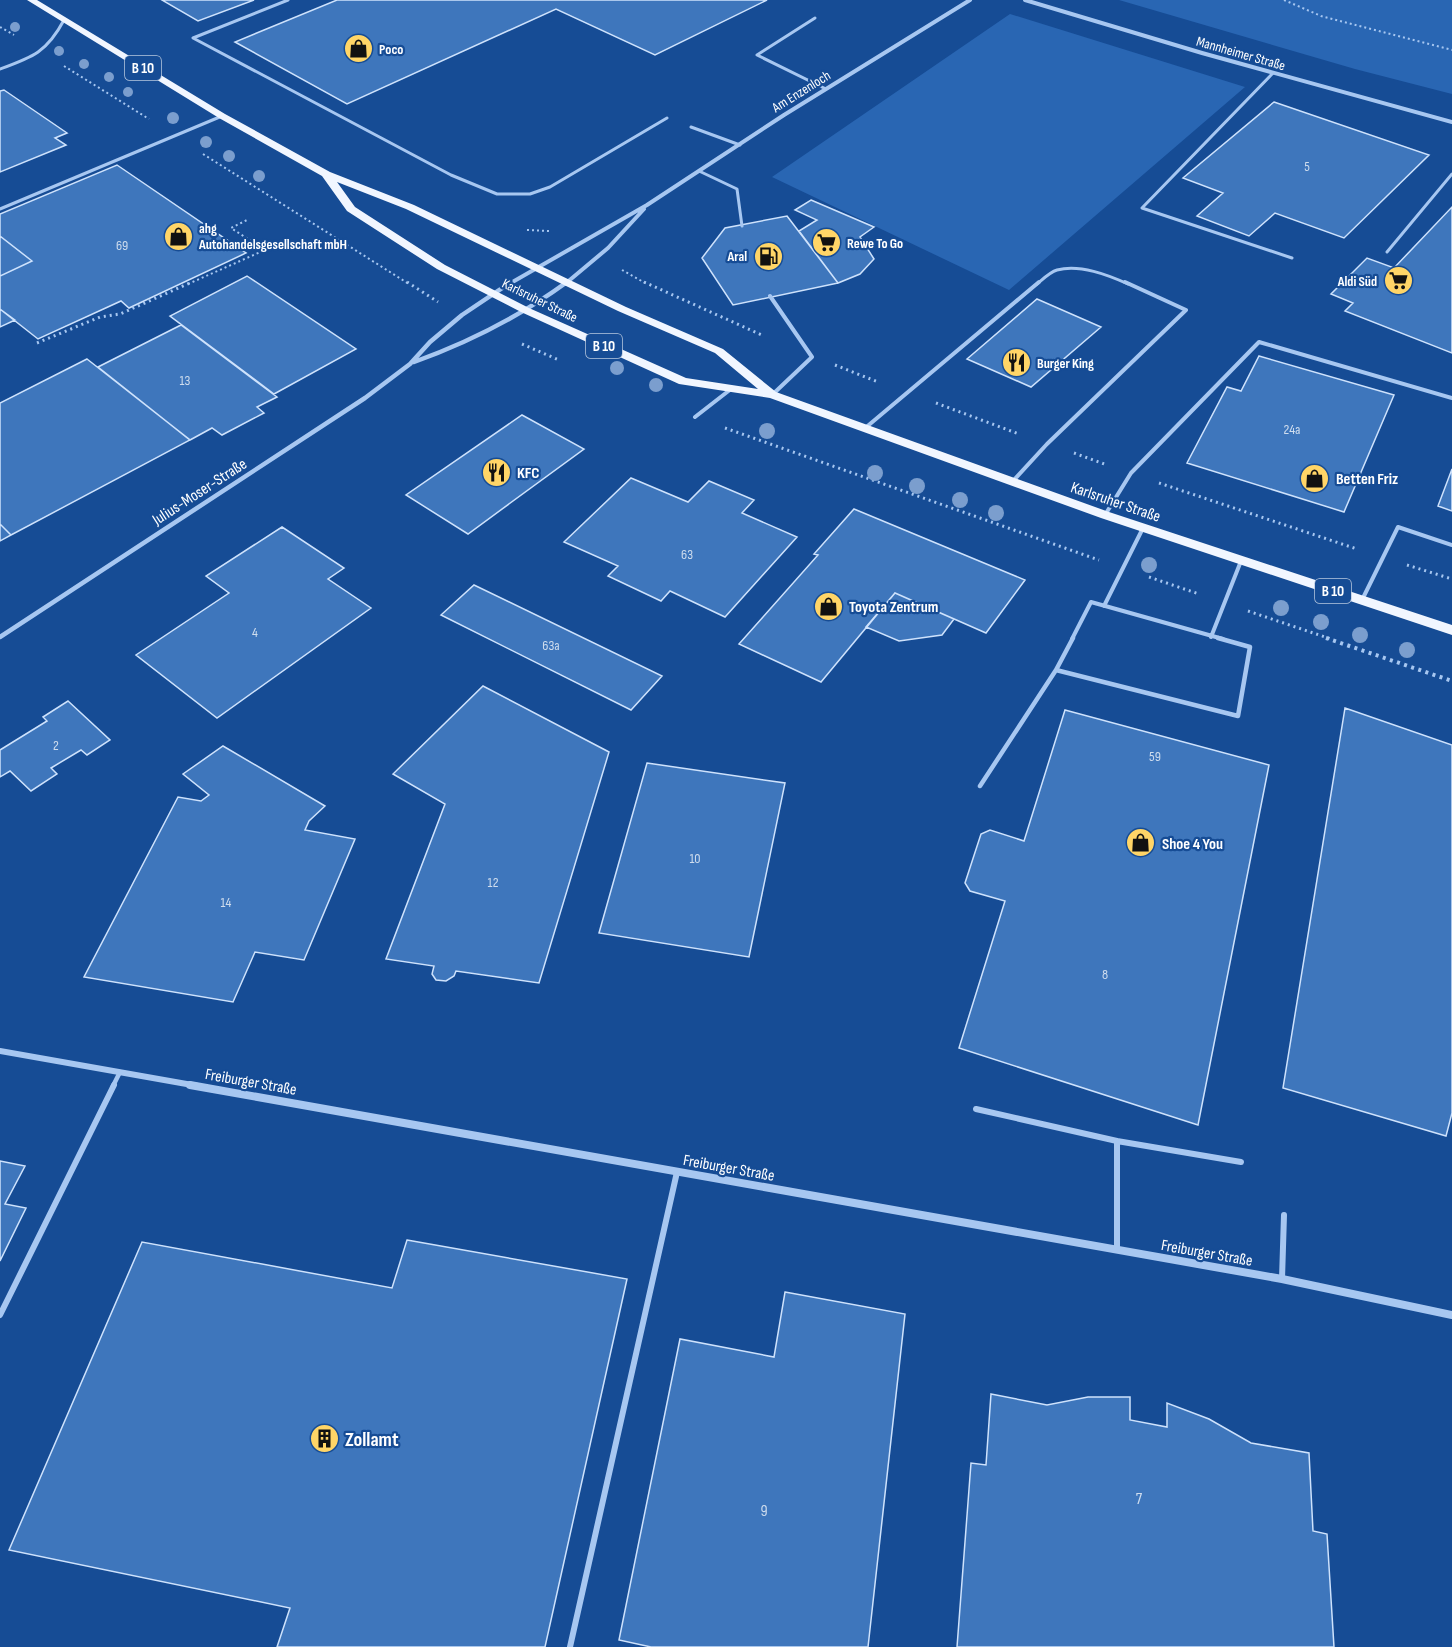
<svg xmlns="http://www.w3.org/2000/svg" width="1452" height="1647" font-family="'Sofia Sans Condensed',sans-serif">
<rect width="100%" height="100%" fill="#164c95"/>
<path fill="#2966b3" d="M 1119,0 L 1452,0 L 1452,94 L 1355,69 Z
M 1010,14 L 1245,87 L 1009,290 L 772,177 Z"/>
<path fill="#3e76bc" stroke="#cee2fc" stroke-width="1.5" d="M 162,0 L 254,0 L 198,21 Z
M 337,0 L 767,0 L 655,55 L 556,9 L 347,104 L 235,42 Z
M 4,90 L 67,133 L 55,138 L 66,145 L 0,172 L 0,91 Z
M 1274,102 L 1429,155 L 1344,238 L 1275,213 L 1249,236 L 1197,216 L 1223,193 L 1183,178 Z
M 117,165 L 246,253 L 129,308 L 121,301 L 38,339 L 0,309 L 0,276 L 32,261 L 0,236 L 0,214 Z
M 811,200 L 874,227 L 860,237 L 874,259 L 860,274 L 838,283 L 799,231 L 817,220 L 795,210 Z
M 1452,207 L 1452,353 L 1345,311 L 1353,303 L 1331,294 L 1367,258 L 1394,268 Z
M 787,216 L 838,283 L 733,305 L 702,258 L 725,228 Z
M 0,236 L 32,261 L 0,276 Z
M 247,276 L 356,349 L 274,394 L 170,316 Z
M 1037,299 L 1101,327 L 1031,387 L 967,359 Z
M 0,309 L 15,320 L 0,327 Z
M 181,325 L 277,397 L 257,407 L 264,413 L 222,435 L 212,428 L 190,440 L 98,367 Z
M 1259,356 L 1394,395 L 1344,512 L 1187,463 L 1227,387 L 1241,391 Z
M 87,359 L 190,440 L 11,535 L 0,524 L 0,403 Z
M 522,415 L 584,449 L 468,534 L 406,495 Z
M 1452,469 L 1452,511 L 1438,506 Z
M 631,478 L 688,502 L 709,481 L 754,500 L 742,513 L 797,537 L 725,617 L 670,591 L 661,601 L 608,576 L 618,566 L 564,542 Z
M 854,509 L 1025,580 L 986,633 L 895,593 L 821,682 L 739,644 L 818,555 L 814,554 Z
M 0,524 L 11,535 L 0,541 Z
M 282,527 L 344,568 L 328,579 L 371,608 L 217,718 L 136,655 L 229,593 L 206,576 Z
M 474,585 L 662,676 L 631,710 L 441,615 Z
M 895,593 L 954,619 L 942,635 L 899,641 L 866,627 Z
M 483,686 L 609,752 L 539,983 L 456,971 L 454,976 L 446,981 L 436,980 L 432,974 L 434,966 L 386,959 L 445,804 L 393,774 Z
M 68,701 L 110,740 L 87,755 L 81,750 L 51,768 L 57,774 L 31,791 L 10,771 L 0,777 L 0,750 L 47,721 L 43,717 Z
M 1345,708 L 1452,745 L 1452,1113 L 1446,1136 L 1283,1088 Z
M 1065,710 L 1269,765 L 1198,1125 L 959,1048 L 1005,901 L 970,891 L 965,883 L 981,834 L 990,830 L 1024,841 Z
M 223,746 L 325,806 L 309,821 L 305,830 L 355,839 L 304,960 L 255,952 L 233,1002 L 84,977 L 178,797 L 201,801 L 209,795 L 183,774 Z
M 647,763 L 785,783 L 749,957 L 599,933 Z
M 0,1161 L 25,1166 L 5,1204 L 26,1208 L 0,1261 Z
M 407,1240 L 627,1279 L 545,1647 L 277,1647 L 290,1608 L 9,1550 L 142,1242 L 392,1288 Z
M 785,1292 L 905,1314 L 868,1647 L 651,1647 L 619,1640 L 680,1339 L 774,1357 Z
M 991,1394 L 1047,1405 L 1088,1397 L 1130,1397 L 1130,1420 L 1167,1427 L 1167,1403 L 1209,1419 L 1251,1443 L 1309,1453 L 1313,1531 L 1327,1534 L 1334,1647 L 957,1647 L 971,1463 L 986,1465 Z"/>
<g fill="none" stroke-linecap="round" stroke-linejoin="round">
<path stroke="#a7c7f1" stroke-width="2" stroke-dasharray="2 3" stroke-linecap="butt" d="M 1284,0 L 1321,16 L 1452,50
M 0,27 L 14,35
M 64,66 L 149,119
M 203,154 L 409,284
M 527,230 L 549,231
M 622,270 L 647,284
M 188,284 L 265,250 L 231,228 L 249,219"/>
<path stroke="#a7c7f1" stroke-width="3" stroke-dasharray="2 4" stroke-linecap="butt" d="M 407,282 L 438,302
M 644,282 L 764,336
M 37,343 L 100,317 L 120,314 L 192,282
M 522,344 L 559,360
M 835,365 L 878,382
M 936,403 L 1019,434
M 725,428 L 1099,560
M 1074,453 L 1107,465
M 1159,483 L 1357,549
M 1407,565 L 1452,579
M 1149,577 L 1199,594
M 1248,611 L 1331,639"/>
<path stroke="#a7c7f1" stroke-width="4" stroke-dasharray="3 4.5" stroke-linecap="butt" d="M 1326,638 L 1452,681"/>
<path stroke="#a7c7f1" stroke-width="3" d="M 288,0 L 193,38 L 451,175 L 497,194 L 530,194 L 550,187 L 667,118
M 815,18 L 757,55 L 826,89
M 0,69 C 33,57 47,52 64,20
M 1273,73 L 1142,208 L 1292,258
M 691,127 L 740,145
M 699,171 L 737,189 L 742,226
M 0,209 L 222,116
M 1387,252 L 1452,174
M 1037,284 C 1043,279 1050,272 1057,270 C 1080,264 1108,275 1128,284"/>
<path stroke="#a7c7f1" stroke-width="4" d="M 770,296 L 812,357 L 772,395
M 695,417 L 731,389
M 864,429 L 1039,282
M 1013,481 L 1047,444 L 1186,310 L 1125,282
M 1105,515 L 1131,473 L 1259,342 L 1452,398
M 1362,600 L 1398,527 L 1452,545
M 1104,606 L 1143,528
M 1211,637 L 1241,561
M 1072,639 L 1091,602 L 1223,639"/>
<path stroke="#a7c7f1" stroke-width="4.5" d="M 1056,670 L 1238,716 L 1250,647 L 1218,638
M 1056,670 L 1073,638
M 980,786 L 1056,670
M 113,1086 L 120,1072"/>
<path stroke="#a7c7f1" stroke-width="6" d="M 976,1109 L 1117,1141 L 1117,1249
M 1117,1141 L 1241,1162
M 1282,1279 L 1284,1215
M 0,1315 L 114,1085
M 570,1647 L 677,1172"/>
<path stroke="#a7c7f1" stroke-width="4" d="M 1025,0 L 1202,53 L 1452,122
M 509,284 L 647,205 L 784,115 L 970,0
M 565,284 L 608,248 L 644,209"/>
<path stroke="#a7c7f1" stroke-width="4.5" d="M 414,362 C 470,342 519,317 567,282
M 0,637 L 365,398 L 410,364 L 430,342 L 462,315 L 511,282"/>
<path stroke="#a7c7f1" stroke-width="6" d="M 0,1051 L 198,1086"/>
<path stroke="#a7c7f1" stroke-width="8" d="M 190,1085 L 1282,1279 L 1452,1315"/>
<path fill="#f1f6ff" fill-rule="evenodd" d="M 27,0 L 37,0 L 225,114 L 330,172 L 414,205 L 626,307 L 723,349 L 776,392 L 1109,512 L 1452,625 L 1452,635 L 1101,518 L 770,398 L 679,384 L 521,312 L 437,269 L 347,211 L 322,176 L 219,118 ZM 337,182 L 406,209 L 618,311 L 715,353 L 758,389 L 686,378 L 529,308 L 445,265 L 355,207 Z"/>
</g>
<g fill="#7b9ece">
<circle cx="15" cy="27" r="5"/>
<circle cx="59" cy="51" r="5"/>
<circle cx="84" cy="64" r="5"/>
<circle cx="109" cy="77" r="5"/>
<circle cx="128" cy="92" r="5"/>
<circle cx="173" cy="118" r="6"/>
<circle cx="206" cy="142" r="6"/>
<circle cx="229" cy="156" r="6"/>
<circle cx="259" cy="176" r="6"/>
<circle cx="617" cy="368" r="7"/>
<circle cx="656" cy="385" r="7"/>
<circle cx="767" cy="431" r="8"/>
<circle cx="875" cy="473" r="8"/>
<circle cx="917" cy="486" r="8"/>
<circle cx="960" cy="500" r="8"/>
<circle cx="996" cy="513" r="8"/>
<circle cx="1149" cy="565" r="8"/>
<circle cx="1281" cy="608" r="8"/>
<circle cx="1321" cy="622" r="8"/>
<circle cx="1360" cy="635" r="8"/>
<circle cx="1407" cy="650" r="8"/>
</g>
<defs>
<symbol id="shop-disc" viewBox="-11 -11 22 22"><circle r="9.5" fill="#ffd567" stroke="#164c95"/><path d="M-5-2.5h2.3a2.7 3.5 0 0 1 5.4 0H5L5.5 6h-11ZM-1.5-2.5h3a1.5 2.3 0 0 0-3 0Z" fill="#111"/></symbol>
<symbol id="supermarket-disc" viewBox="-11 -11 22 22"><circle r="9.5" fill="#ffd567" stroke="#164c95"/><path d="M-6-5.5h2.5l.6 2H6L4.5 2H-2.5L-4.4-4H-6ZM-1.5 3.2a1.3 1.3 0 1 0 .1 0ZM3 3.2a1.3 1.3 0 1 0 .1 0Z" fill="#111"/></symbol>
<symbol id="fuel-disc" viewBox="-11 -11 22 22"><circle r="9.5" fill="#ffd567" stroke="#164c95"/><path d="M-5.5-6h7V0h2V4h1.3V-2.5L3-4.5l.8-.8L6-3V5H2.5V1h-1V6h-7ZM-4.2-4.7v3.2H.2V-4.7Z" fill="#111"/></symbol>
<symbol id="restaurant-disc" viewBox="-11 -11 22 22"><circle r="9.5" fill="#ffd567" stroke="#164c95"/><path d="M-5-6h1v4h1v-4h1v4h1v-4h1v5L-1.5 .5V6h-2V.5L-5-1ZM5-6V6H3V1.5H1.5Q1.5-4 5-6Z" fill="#111"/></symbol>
<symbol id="building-disc" viewBox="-11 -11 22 22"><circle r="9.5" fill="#ffd567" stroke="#164c95"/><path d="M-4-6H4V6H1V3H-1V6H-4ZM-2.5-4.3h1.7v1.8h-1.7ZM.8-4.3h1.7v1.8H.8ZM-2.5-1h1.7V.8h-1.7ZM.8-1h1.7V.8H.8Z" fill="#111"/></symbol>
</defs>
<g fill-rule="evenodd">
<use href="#shop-disc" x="342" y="32" width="33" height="33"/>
<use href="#shop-disc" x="162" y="220" width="33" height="33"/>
<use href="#supermarket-disc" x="810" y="226" width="33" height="33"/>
<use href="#fuel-disc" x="752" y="240" width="33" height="33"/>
<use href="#supermarket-disc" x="1382" y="264" width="33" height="33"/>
<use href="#restaurant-disc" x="1000" y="346" width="33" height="33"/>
<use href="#restaurant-disc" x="480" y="456" width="33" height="33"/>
<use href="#shop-disc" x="1298" y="462" width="33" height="33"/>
<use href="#shop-disc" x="812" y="590" width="33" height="33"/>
<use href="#shop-disc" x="1124" y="826" width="33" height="33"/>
<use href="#building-disc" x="308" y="1422" width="33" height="33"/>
</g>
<g text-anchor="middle" stroke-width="4.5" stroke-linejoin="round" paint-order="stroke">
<g font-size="14" font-weight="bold" fill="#fff" stroke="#164c95" text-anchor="start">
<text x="379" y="54">Poco</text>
<text x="199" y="233">ahg<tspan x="199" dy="16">Autohandelsgesellschaft mbH</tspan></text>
<text x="847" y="248">Rewe To Go</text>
<text x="747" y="261" text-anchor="end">Aral</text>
<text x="1377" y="286" text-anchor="end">Aldi Süd</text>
<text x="1037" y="368">Burger King</text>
</g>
<g font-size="14" fill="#fff" stroke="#164c95">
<text transform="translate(1241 53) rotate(16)" y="5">Mannheimer Straße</text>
<text transform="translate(801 91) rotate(-32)" y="5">Am Enzenloch</text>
<text transform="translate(540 300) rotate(26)" y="5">Karlsruher Straße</text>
</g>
<g font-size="14" fill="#cfddee">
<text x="1307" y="171">5</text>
<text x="122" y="250">69</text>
<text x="185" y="385">13</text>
<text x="1292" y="434">24a</text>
<text x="687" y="559">63</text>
<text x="255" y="637">4</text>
<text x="551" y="650">63a</text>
<text x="56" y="750">2</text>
<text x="1155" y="761">59</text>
<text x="695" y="863">10</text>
<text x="493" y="887">12</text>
<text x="226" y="907">14</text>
<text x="1105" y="979">8</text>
</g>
<g fill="#164c95" stroke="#b9c9df" stroke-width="1.5">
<rect x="125" y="56" width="36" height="24" rx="4.5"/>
<rect x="586" y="334" width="36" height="24" rx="4.5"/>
<rect x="1315" y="579" width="36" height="24" rx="4.5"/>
</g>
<g font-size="15" font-weight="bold" fill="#fff">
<text x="143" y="73">B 10</text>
<text x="604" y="351">B 10</text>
<text x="1333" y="596">B 10</text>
</g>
<g font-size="16" font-weight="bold" fill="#fff" stroke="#164c95" text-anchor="start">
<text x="517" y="478">KFC</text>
<text x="1336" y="484">Betten Friz</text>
<text x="849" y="612">Toyota Zentrum</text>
<text x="1162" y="849">Shoe 4 You</text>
</g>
<g font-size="16" fill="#fff" stroke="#164c95">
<text transform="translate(199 491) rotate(-33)" y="6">Julius-Moser-Straße</text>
<text transform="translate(1116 501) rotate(19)" y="6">Karlsruher Straße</text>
<text transform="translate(251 1081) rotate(10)" y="6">Freiburger Straße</text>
<text transform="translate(729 1167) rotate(10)" y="6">Freiburger Straße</text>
<text transform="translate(1207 1252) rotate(10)" y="6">Freiburger Straße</text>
</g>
<g font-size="16" fill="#cfddee">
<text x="1139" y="1504">7</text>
<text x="764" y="1516">9</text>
</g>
<g font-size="20" font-weight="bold" fill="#fff" stroke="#164c95" text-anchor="start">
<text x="345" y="1446">Zollamt</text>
</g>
</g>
</svg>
